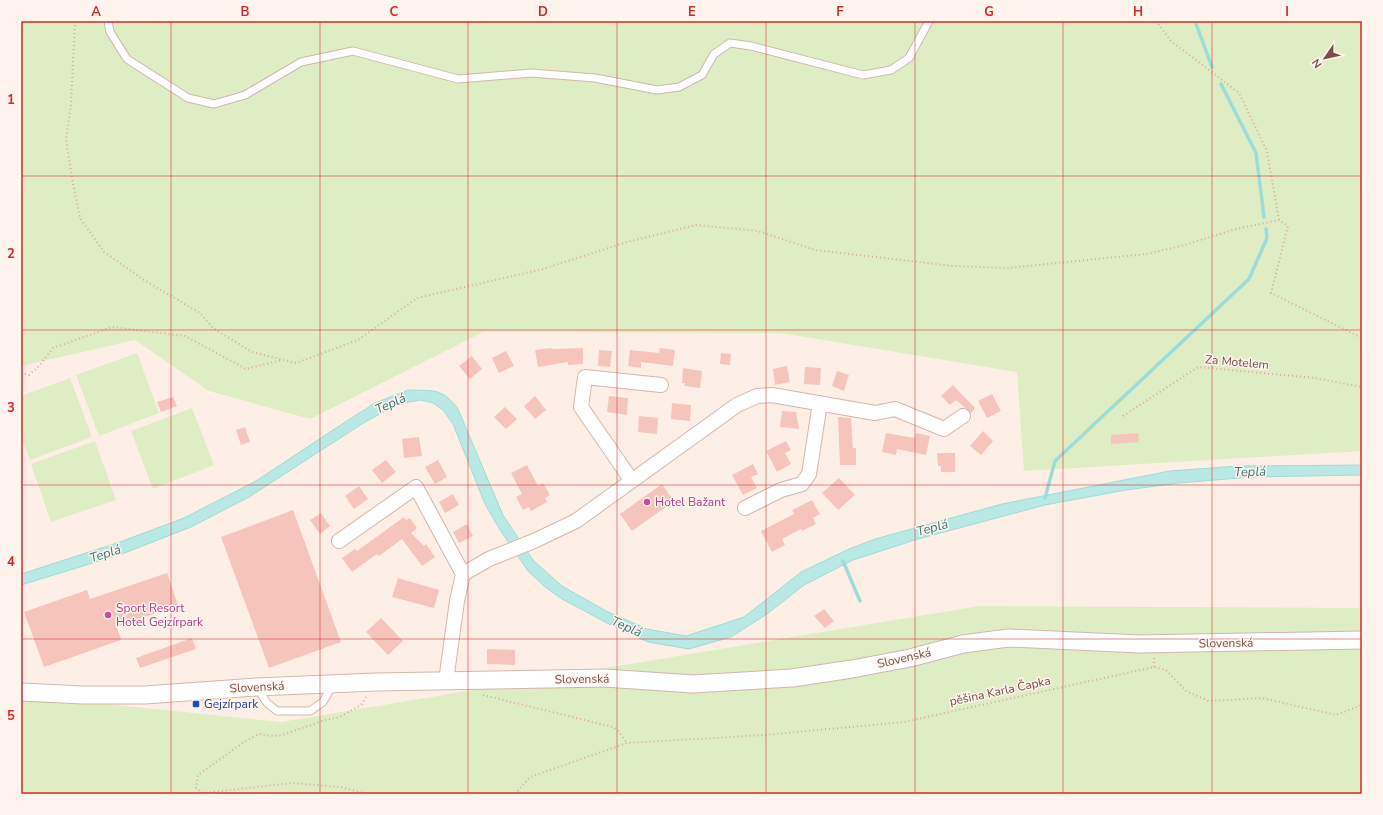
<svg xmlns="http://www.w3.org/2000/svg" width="1383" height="815" font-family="'Nunito Sans',sans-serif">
<rect width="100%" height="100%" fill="#feefe6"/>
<path fill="#deedc3" d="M 21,21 L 1362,21 L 1362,451 L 1024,471 L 1017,372 L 781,333 L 483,332 L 310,419 L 209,391 L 135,340 L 21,366 Z
M 137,353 L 159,413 L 99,436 L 76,375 Z
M 70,378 L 92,437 L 30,460 L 21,436 L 21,396 Z
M 192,408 L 214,465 L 153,489 L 131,431 Z
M 95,441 L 116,500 L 51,522 L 31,464 Z
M 979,606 L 1362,608 L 1362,794 L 21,794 L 21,695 L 281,722 Z"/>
<path fill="#b9e9e5" stroke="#9edcd7" d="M 408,390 C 432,391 442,387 458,409 L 503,515 L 533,560 L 562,586 L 606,611 L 647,629 L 686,636 L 744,617 L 801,572 L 849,549 L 875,539 L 1002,504 L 1170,471 L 1238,466 L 1362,465 L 1362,475 L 1251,477 L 1179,483 L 1126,490 L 1045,505 L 918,539 L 853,560 L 804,585 L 767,614 L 731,637 L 689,649 L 648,642 L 609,624 L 562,599 L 545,587 L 528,571 L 500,530 L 485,504 L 453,424 L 443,410 L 433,403 L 421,400 L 409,402 L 395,406 L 365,422 L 249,497 L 191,527 L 122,554 L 21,585 L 21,574 L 117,543 L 184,518 L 256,481 L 339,426 L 375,403 Z"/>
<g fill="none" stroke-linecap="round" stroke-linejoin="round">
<path stroke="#9edcd7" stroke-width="3.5" d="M 1195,21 L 1212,67
M 1221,84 L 1256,153 L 1264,217
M 1045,498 L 1055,461 L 1249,279 L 1267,238 L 1266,229
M 843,561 L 860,601"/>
</g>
<path fill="#f5c5bc" d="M 551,348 L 552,349 L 583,348 L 583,364 L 568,365 L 568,362 L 538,367 L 535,350 Z
M 660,348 L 675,350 L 673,366 L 641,362 L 641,368 L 628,366 L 630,350 L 659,353 Z
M 599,350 L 612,351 L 610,367 L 598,366 Z
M 506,351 L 514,366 L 499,373 L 492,358 Z
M 721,353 L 731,354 L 730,365 L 720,364 Z
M 472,356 L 482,369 L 470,379 L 459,366 Z
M 787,366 L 790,382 L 775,385 L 773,369 Z
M 805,367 L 821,368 L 820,385 L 804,384 Z
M 683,368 L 702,371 L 700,388 L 684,386 L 685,383 L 682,383 Z
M 837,371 L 849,375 L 844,391 L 832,386 Z
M 953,385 L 975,408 L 971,413 L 956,400 L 950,405 L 941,396 Z
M 992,394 L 1001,411 L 987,418 L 978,401 Z
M 535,396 L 546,410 L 535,419 L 524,406 Z
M 609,396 L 628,398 L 627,415 L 607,412 Z
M 173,397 L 177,406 L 161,412 L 157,402 Z
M 672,403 L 691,405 L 690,421 L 671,419 Z
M 505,407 L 517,419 L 506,429 L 494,417 Z
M 782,411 L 796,412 L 799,429 L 780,427 Z
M 639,416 L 658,418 L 657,434 L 638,432 Z
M 838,417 L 851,418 L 853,448 L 856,448 L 856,465 L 840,465 Z
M 245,427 L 250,442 L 241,445 L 236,430 Z
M 983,431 L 993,441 L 981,455 L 970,446 Z
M 886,433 L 915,438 L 916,433 L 930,436 L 926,455 L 897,449 L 896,455 L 882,452 Z
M 1138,433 L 1139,442 L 1111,444 L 1111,435 Z
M 419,437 L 422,456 L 404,458 L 402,439 Z
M 786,441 L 791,450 L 785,453 L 791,464 L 777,472 L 766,451 Z
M 937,453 L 955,453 L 955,472 L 941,472 L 941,466 L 938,466 Z
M 386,460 L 396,472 L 382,483 L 372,470 Z
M 438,460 L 447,477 L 435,484 L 425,467 Z
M 753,464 L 758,474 L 751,477 L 757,488 L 743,495 L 732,475 Z
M 527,465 L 538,486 L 543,483 L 550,495 L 545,498 L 547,502 L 531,511 L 529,507 L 523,510 L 516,497 L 522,494 L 511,473 Z
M 839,478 L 855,495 L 838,510 L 822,493 Z
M 662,484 L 674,501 L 632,531 L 620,514 Z
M 359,486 L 368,499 L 354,509 L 345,496 Z
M 453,494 L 459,505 L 445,513 L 439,502 Z
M 812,500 L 820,514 L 813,518 L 816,524 L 802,531 L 801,529 L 782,539 L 785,545 L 772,552 L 761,531 L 794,514 L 792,510 Z
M 293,510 L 341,642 L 269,668 L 221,537 Z
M 321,513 L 330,526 L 320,534 L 310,520 Z
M 404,517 L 406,520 L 410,518 L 417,528 L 411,533 L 424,546 L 426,544 L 435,557 L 422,566 L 402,539 L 379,556 L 377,554 L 352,572 L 342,558 L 355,549 L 357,551 Z
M 467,524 L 473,536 L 459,543 L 453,532 Z
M 167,573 L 178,605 L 117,627 L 121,640 L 44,667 L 24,612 L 87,590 L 90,599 Z
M 398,578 L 439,590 L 434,608 L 392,597 Z
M 824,609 L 834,621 L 825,628 L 814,616 Z
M 381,618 L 403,641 L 388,655 L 366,632 Z
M 192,638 L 196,649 L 140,668 L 136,658 Z
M 487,649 L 515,650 L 515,665 L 487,664 Z"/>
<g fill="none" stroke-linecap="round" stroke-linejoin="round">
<defs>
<path id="service" d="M 108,21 L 110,32 L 127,59 L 188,98 L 214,104 L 245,95 L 301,62 L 353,51 L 458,79 L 531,73 L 595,78 L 657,90 L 679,87 L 702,75 L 714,54 L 730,43 L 751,46 L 863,75 L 891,70 L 909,58 L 929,21
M 258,689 L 267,703 L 277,711 L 310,711 L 323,702 L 332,686"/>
<path id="minor" d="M 632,481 L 581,407 L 585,377 L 661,385
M 745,508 L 781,490 L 802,484 L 809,474 L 820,403
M 339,541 L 416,487 L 463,574
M 446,681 L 457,601 L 463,574 L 489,559 L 534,541 L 576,521 L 737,405 L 757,396 L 772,395 L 875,413 L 895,409 L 944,429 L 963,416"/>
<path id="tertiary" d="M 21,692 L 83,695 L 145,695 L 257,687 L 375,682 L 605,678 L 693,684 L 792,678 L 852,669 L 910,658 L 963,644 L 1008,638 L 1140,644 L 1362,640"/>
</defs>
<use href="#service" stroke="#d3b6ae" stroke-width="9"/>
<use href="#minor" stroke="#d3b6ae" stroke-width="16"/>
<use href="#tertiary" stroke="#d3b6ae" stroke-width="19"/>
<path stroke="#dba89e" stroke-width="2" stroke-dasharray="1 3" stroke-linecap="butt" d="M 75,21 L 71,104 L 66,140 L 72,178 L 80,218 L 104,252 L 144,280 L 200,313 L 213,328 L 252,352 L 296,363 L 358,340 L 417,298 L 543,269 L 627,242 L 696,225 L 758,231 L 815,250 L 953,266 L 1008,268 L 1146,254 L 1181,246 L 1236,229 L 1279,220 L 1288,226 L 1271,293 L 1362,338
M 1156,21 L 1171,41 L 1239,93 L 1267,151 L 1279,220
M 21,373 L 29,375 L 39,366 L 53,348 L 112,327 L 185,336 L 246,369 L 282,360
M 1123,416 L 1198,367 L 1315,378 L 1362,387
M 1154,658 L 1154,667
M 483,695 L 613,727 L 619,732 L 627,743
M 366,697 L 361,705 L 340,717 L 325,720 L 282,735 L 273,736 L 259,734 L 244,742 L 198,775 L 196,788 L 203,793 L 293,783 L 340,787 L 367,794
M 515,794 L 530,777 L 627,743 L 764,735 L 904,722 L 1154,667 L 1166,670 L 1186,691 L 1209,701 L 1262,698 L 1336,715 L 1362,705"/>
<use href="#service" stroke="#fff" stroke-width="7"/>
<use href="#minor" stroke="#fff" stroke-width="14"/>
<use href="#tertiary" stroke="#fff" stroke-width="17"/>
</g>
<path fill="none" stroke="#d62828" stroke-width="1" stroke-opacity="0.55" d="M 171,21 L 171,794M 320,21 L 320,794M 468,21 L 468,794M 617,21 L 617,794M 766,21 L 766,794M 915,21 L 915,794M 1063,21 L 1063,794M 1212,21 L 1212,794M 21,176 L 1362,176M 21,330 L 1362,330M 21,485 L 1362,485M 21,639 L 1362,639"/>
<g fill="#d1479c" stroke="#fff4ee" stroke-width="1.5">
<circle cx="647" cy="502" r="4"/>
<circle cx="108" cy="615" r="4"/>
</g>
<rect fill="#1a4fb4" stroke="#fff4ee" stroke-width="1.5" x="192" y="700" width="8" height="8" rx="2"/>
<g text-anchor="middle" stroke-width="3" stroke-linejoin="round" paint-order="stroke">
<g font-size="12" fill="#7a4f48" stroke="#fff4ee">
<text transform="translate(1237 362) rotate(5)" y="4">Za Motelem</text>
<text transform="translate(1226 643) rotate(-1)" y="4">Slovenská</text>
<text transform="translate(904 658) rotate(-13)" y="4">Slovenská</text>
<text transform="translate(582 679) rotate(-1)" y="4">Slovenská</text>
<text transform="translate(257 687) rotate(-3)" y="4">Slovenská</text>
<text transform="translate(1000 691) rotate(-12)" y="4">pěšina Karla Čapka</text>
</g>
<g font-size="12" fill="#b23c85" stroke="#fff4ee" text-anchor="start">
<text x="655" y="506">Hotel Bažant</text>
<text x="116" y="612">Sport Resort<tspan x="116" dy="14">Hotel Gejzírpark</tspan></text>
</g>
<g font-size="12" fill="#164399" stroke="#fff4ee" text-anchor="start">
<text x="204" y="708">Gejzírpark</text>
</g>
<g font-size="13" font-style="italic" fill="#387974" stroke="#fff4ee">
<text transform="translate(390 403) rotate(-24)" y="5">Teplá</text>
<text transform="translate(1250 471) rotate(-1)" y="5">Teplá</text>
<text transform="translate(932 527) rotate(-15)" y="5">Teplá</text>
<text transform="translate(105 553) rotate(-18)" y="5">Teplá</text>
<text transform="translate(627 626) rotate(24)" y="5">Teplá</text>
</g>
</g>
<rect width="1383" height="815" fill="none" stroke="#fff4ee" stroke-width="44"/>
<g transform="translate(1325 58) rotate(236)" stroke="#fff4ee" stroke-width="3" paint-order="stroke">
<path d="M0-3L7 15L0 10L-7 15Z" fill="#7a4f48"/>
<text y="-6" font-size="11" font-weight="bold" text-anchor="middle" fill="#7a4f48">N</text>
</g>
<rect x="22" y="22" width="1339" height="771" fill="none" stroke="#d62828" stroke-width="1.5"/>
<g font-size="13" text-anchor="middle" font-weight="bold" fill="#d62828">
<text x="96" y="16">A</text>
<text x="245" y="16">B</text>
<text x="394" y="16">C</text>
<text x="543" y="16">D</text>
<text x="692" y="16">E</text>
<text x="840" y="16">F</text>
<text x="989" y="16">G</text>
<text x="1138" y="16">H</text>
<text x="1287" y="16">I</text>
<text x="11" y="104">1</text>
<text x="11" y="258">2</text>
<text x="11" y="412">3</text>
<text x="11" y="566">4</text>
<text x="11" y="720">5</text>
</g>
</svg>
